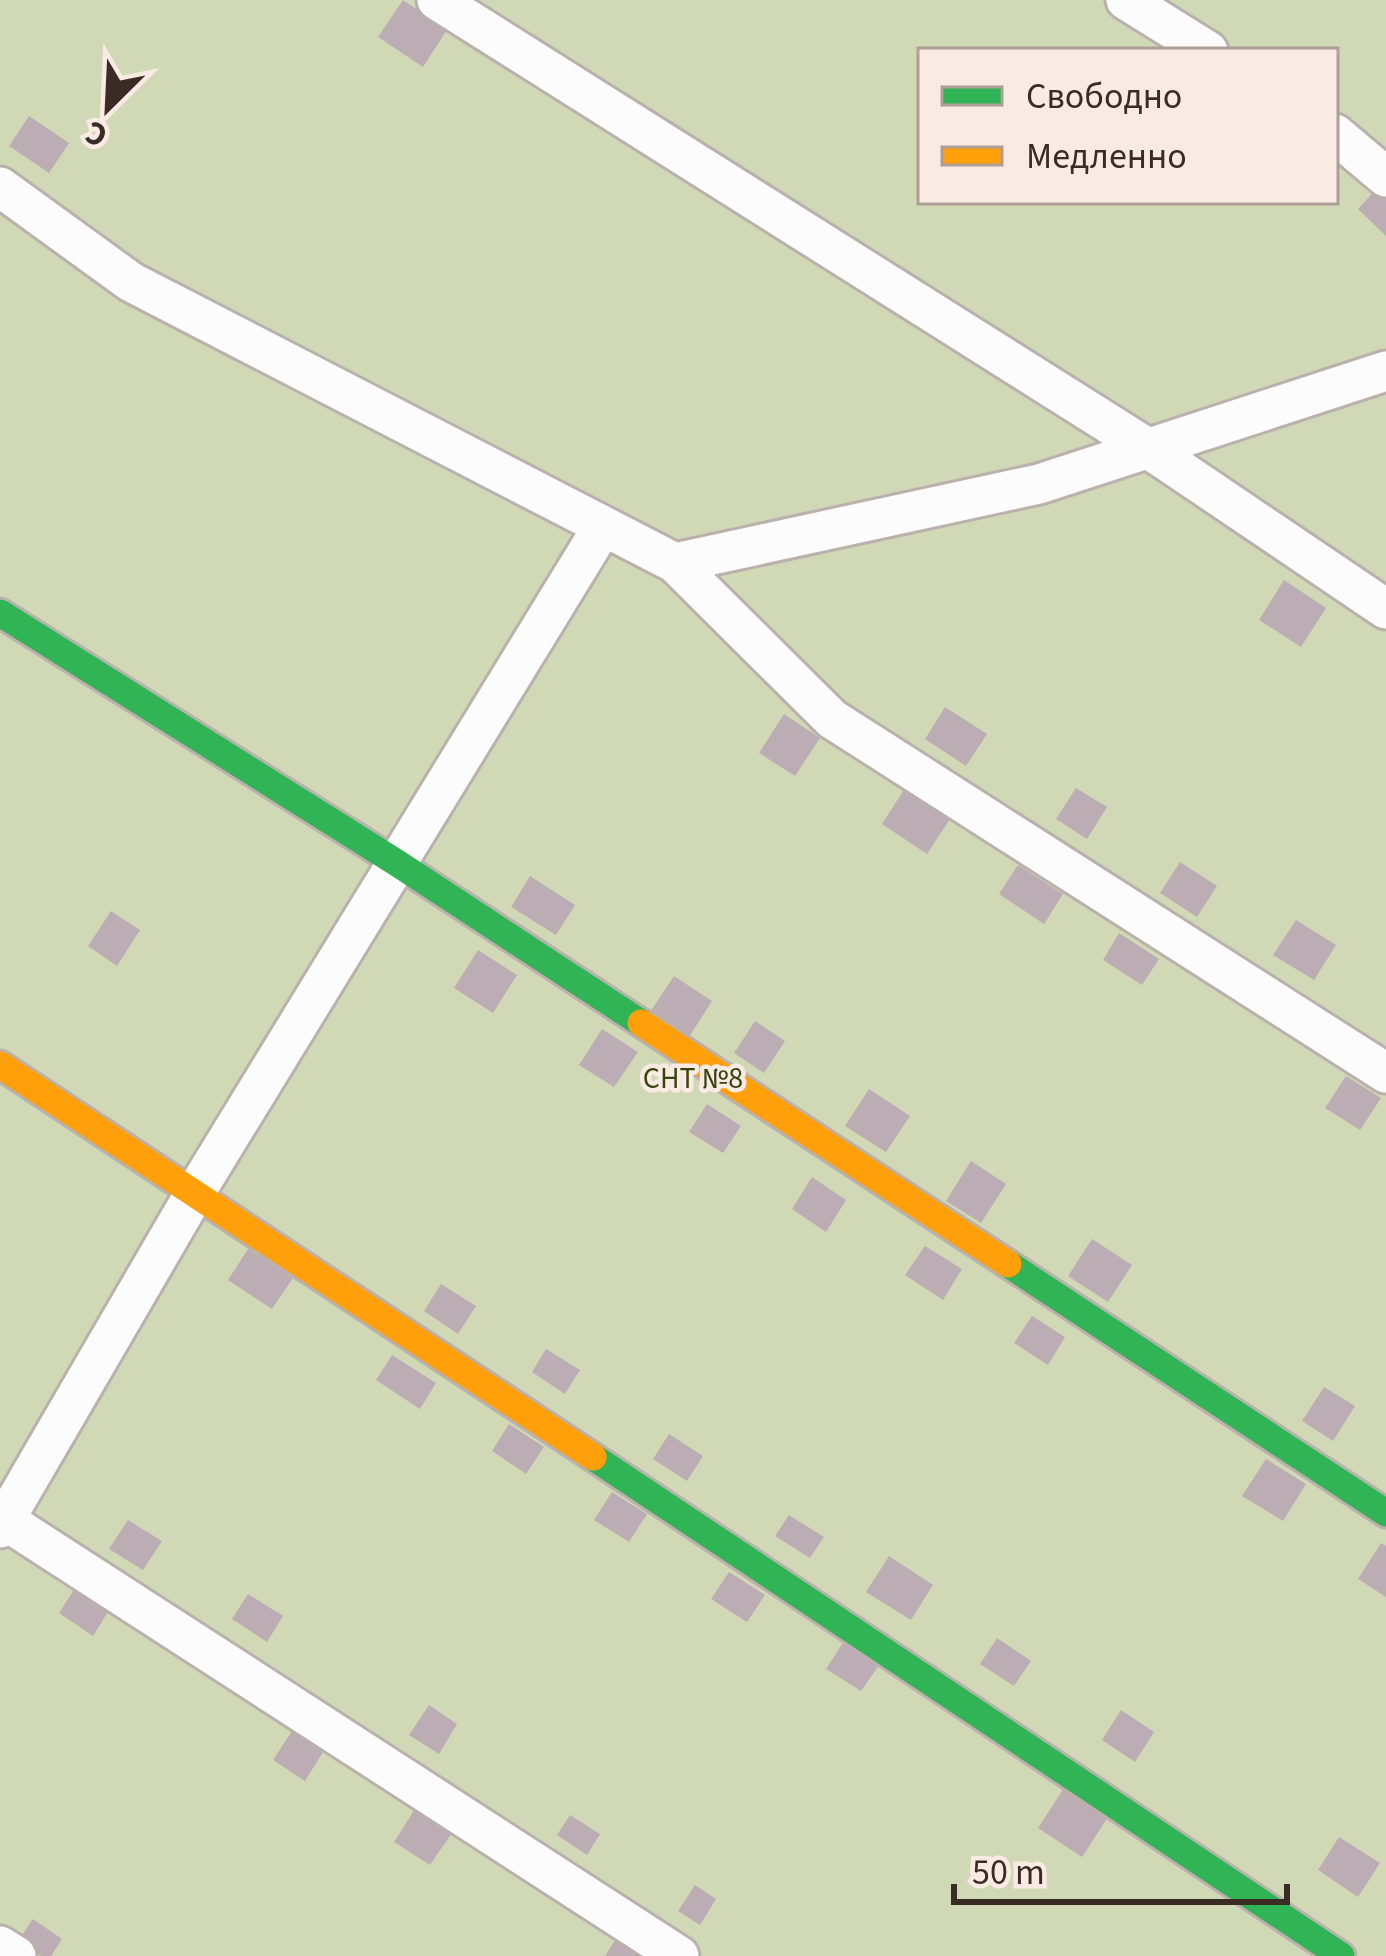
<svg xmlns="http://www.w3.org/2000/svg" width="1386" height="1956" font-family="'Source Sans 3',sans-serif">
<rect width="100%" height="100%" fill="#f4ece8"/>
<path fill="#d1d8b6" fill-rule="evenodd" d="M 0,0 L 1386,0 L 1386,1956 L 0,1956 ZM 921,51 L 1335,51 L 1335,201 L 921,201 Z"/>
<path fill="#bcadb4" d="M 403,0 L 447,30 L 423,67 L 378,37 Z
M 29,116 L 69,143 L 49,173 L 9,146 Z
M 1375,190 L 1386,200 L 1386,236 L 1358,209 Z
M 1284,580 L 1326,608 L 1301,647 L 1259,620 Z
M 945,707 L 987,734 L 966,766 L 925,739 Z
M 784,714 L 820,738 L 795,776 L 759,753 Z
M 1076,788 L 1107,807 L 1087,839 L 1056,819 Z
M 904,790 L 950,819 L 927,854 L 882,824 Z
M 1180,862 L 1217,886 L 1197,917 L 1160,893 Z
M 1018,865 L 1063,894 L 1044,924 L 999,894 Z
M 530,876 L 575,905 L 556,935 L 511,907 Z
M 111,911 L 140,930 L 117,966 L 88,946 Z
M 1296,920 L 1336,945 L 1314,980 L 1273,955 Z
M 1119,933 L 1159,959 L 1142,985 L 1103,960 Z
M 478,950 L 517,975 L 493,1013 L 454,988 Z
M 674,976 L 712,1001 L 689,1037 L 650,1012 Z
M 755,1021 L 785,1041 L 764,1073 L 734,1053 Z
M 602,1029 L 638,1052 L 614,1087 L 579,1065 Z
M 1346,1076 L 1381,1098 L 1360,1130 L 1325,1108 Z
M 869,1089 L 910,1116 L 886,1152 L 845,1126 Z
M 707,1104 L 741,1126 L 723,1153 L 689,1132 Z
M 971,1161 L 1006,1184 L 981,1223 L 946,1201 Z
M 812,1177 L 846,1200 L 826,1232 L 792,1209 Z
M 1092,1239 L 1132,1265 L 1108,1302 L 1068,1276 Z
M 925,1246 L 962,1269 L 943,1300 L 905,1275 Z
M 248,1249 L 293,1278 L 272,1309 L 228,1280 Z
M 441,1284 L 476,1306 L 458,1334 L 424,1311 Z
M 1032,1316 L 1065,1337 L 1048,1365 L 1014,1343 Z
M 546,1349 L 580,1370 L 565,1394 L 532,1372 Z
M 392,1355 L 436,1383 L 420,1409 L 376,1380 Z
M 1324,1387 L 1355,1406 L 1333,1441 L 1302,1421 Z
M 509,1424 L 544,1447 L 526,1474 L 492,1451 Z
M 669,1434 L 703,1456 L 687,1481 L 653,1459 Z
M 1266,1459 L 1306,1484 L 1283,1521 L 1242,1496 Z
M 612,1492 L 647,1514 L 629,1542 L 594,1520 Z
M 789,1515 L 824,1537 L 810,1558 L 775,1536 Z
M 128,1520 L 162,1541 L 143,1570 L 109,1549 Z
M 1381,1543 L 1386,1546 L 1386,1597 L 1358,1579 Z
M 889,1556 L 933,1585 L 911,1620 L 866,1592 Z
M 729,1572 L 765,1595 L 747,1622 L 711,1599 Z
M 77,1585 L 111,1607 L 93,1636 L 59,1613 Z
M 248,1594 L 283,1616 L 267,1642 L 232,1619 Z
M 846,1638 L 882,1661 L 861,1691 L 826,1669 Z
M 997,1638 L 1031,1661 L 1014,1686 L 980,1664 Z
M 429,1705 L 457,1724 L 439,1754 L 409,1735 Z
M 1121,1710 L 1154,1732 L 1135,1762 L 1102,1740 Z
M 294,1728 L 325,1749 L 305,1781 L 273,1760 Z
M 1064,1788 L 1108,1817 L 1082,1857 L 1038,1828 Z
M 415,1809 L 452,1833 L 430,1865 L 394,1842 Z
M 570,1815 L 600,1834 L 587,1855 L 557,1835 Z
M 1339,1837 L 1380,1863 L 1358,1897 L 1318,1870 Z
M 695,1885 L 716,1899 L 700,1925 L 678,1911 Z
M 33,1919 L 62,1939 L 51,1956 L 41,1956 L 18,1941 Z
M 617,1937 L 646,1956 L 605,1956 Z"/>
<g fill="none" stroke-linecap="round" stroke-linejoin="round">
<defs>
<path id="street" d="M 437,0 L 1149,449 L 1386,609
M 1126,0 L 1208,51
M 1335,134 L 1386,177
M 0,187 L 131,282 L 675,563 L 1039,484 L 1386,371
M 675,563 L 832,719 L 1386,1073
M 0,1517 L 679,1956
M 0,1528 L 196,1191 L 602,528
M 0,1946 L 16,1956"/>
<path id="fast" d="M 0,613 L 397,863 L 641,1023
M 1008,1264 L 1386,1513
M 593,1457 L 1341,1956"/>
<path id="slow" d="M 641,1023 L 1008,1264
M 0,1065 L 593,1457"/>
</defs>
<use href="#street" stroke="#bbb1ac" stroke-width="45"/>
<use href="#fast" stroke="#bbb1ac" stroke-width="33"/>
<use href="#slow" stroke="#bbb1ac" stroke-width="33"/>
<use href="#street" stroke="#fdfcfc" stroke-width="39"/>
<use href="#fast" stroke="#30b455" stroke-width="27"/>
<use href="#slow" stroke="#ff9f0a" stroke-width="27"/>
</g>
<g text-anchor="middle" stroke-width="9" stroke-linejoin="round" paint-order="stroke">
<g font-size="30" fill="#36440f" stroke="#f9eae3">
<text x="693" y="1088">СНТ №8</text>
</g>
</g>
<rect x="918" y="48" width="420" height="156" fill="#f9eae3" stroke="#ad9e97" stroke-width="3"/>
<rect x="942" y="87" width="60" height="18" fill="#30b455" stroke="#ad9e97" stroke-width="3"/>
<text x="1026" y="108" font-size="36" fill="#3a2c25">Свободно</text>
<rect x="942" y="147" width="60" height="18" fill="#ff9f0a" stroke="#ad9e97" stroke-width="3"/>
<text x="1026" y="168" font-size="36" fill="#3a2c25">Медленно</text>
<g transform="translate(108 108) rotate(204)" stroke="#f9eae3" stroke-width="9" paint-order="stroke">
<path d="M0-9L21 45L0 30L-21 45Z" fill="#3a2c25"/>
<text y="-18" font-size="33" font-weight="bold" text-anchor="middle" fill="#3a2c25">С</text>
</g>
<path d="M954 1884v18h333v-18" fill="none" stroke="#3a2c25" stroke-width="6"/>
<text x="972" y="1884" font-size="36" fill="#3a2c25" stroke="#f9eae3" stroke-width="9" paint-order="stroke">50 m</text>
</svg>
